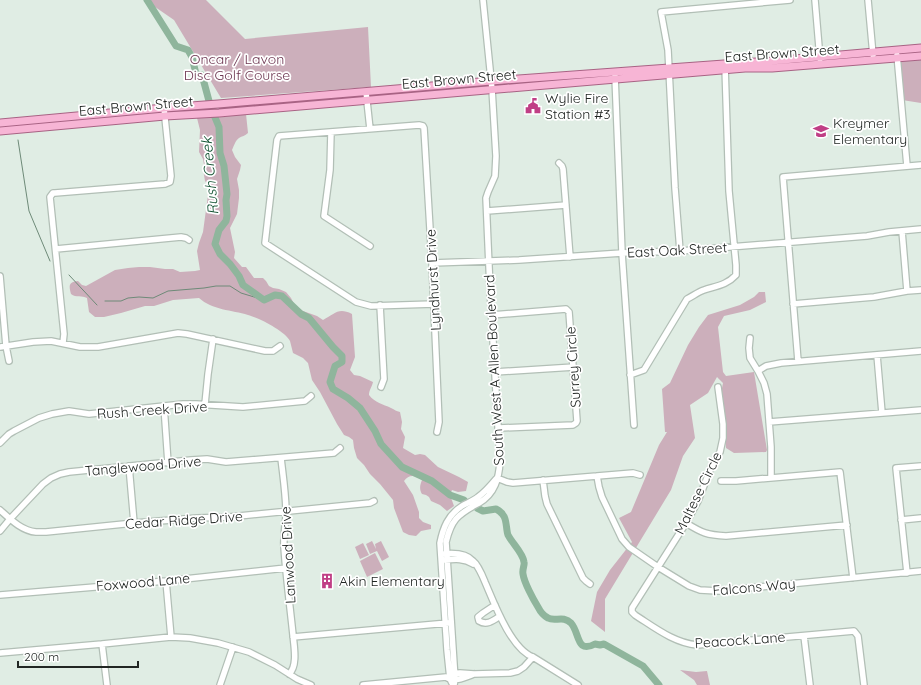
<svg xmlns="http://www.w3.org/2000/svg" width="921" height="685" font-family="Quicksand,sans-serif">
<rect width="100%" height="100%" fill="#e0ede4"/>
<path fill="#ccafbb" d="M 145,0 L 206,0 L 245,39 L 368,27 L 371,87 L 221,98 L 174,20 Z
M 921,57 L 921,103 L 902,100 L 899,59 Z
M 246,114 L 248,133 C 245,136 242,136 239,138 C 235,141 234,146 232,150 L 235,157 L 241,165 L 240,170 L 237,179 L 239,190 L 239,198 L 237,214 L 230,228 L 235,252 L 234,258 L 242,267 L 246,267 L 254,278 L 263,278 L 266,281 L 269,286 L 273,288 L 279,289 L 286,292 L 291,298 L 295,306 L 303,311 L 317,316 L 323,320 C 335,314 338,307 352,314 L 355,357 L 350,370 L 354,375 L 360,376 L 373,382 C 372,387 369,390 369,395 C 375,403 383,404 391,408 C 395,410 396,411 400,412 L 402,422 L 401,429 L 405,437 L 403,448 L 415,455 L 420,454 L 425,455 L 438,467 L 459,477 L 468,482 L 466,491 L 458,492 L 452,490 L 450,495 L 454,506 L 447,511 L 440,505 L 431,501 L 429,497 L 426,495 L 422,494 C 419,489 420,485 422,480 C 415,475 409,474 404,481 L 413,495 L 419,512 L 419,518 L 423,522 L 431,525 L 431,529 L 421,531 L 416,536 L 409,535 L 403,532 L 394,508 L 393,500 L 380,484 L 370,474 L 364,465 L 357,458 L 354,448 L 353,440 L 349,437 L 344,435 L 337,424 L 320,392 L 312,380 L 308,363 L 303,358 L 293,353 C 292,349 291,345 290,341 C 285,331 259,318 248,315 C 232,310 212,310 199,298 L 173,300 L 154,306 L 145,306 L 121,313 L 104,317 L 95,317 L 89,312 L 87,298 C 82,295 76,298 71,294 C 69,286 68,282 78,281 L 82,285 L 86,286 L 115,270 L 128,268 L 139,267 L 150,267 L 165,269 L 173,269 L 180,272 L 195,271 L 200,270 L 197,251 L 199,243 L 203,232 L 208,195 L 209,186 L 205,181 L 203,169 L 204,165 L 203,159 L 199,152 L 200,130 L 197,118 Z
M 759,292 L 765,292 L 766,302 L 750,310 L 724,316 L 718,327 L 723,372 L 726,376 L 754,372 L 767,450 L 766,452 L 734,453 L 726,448 L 721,393 L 723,383 L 717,377 L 708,393 L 690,405 L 695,438 L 683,456 L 671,490 L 605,599 L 605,632 L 591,621 L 597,592 L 610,570 L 632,542 L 619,518 L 631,512 L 659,445 L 667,432 L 665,432 L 662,389 L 670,383 L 688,345 L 699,327 L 708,315 L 740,305 L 754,297 Z
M 372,541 L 376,549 L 375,544 L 381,541 L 389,557 L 382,561 L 377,551 L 370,554 L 366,544 Z
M 363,543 L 369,555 L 360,559 L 355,547 Z
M 375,553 L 383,569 L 367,577 L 360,561 Z
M 680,670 L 696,672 L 707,671 L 710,685 L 697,685 L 694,680 Z"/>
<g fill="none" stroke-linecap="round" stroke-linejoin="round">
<path stroke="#6e8a78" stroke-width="1" d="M 18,140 L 29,211 L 50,261
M 69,275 L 97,305
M 105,301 L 121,301 L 128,298 L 139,297 L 153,298 L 168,291 L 204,288 L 216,286 L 230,286 L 241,293 L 264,300"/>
<path stroke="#8fb59c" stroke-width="7" d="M 147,0 L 176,46 L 188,50 L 192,57 L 196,74 L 202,75 L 209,101
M 214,115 L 219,127 L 220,153 L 224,166 L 227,194 L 226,200 L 227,216 L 226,221 L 219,230 L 215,244 L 220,254 L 230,264 L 239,276 L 243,285 L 264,300 L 275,295 L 282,296 L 301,314 L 309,318 L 333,347 L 342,356 L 342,362 L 335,366 L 330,382 L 333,389 L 348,398 L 360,408 L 375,431 L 381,444 L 402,467 L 432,481 L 450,495 L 464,500
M 477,508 L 483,511 L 496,509 C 498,510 502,513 503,515 C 507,519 506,530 508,535 C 512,543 523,553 524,562 C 525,565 522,569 523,574 C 524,582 533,599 538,607 C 540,611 544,616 548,618 C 555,622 563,615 571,623 C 580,633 576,654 595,644 L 600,645 L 604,644 L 643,666 L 659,685"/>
<defs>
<path id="minor" d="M 815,0 L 820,59
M 868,0 L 873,55
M 897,55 L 907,166
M 615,76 L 622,253 L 634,425
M 366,92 L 370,129
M 331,132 L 330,170 L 324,216 L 370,246
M 559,163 L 562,166 L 563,169 L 570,257
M 487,211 L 566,205
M 902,231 L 907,291
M 56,249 L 181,237 L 186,238 L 189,240
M 680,251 L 675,188 L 668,50 L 661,12 L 790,0
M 432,263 L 519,260 L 622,253 L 680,251 L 867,236 L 889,232 L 921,229
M 0,276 L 6,346 L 9,361
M 434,304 L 371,306 L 356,302 L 265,243 L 277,140 L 279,136 L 419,125 L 423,126 L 424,128 L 432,263 L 439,422 L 437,432
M 793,304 L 874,297 L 907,291 L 921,290
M 380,305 L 384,379 L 381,387
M 492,315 L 566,309 L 569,312 L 577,421 L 576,423 L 573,425 L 499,428
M 750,338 L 749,348 L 750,358 L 758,371 L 764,383 L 767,394 L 771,447 L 771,478
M 63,343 L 64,334 L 50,197 L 53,193 L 55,193 L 165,184 L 170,182 L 171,176 L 164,108
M 0,347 L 33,342 L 51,341 L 80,347 L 98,347 L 178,333 L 187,334 L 265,351 L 273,351 L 280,346
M 877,355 L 882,413
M 798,361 L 783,177 L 921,165
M 758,371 L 766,366 L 781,363 L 921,351
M 495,372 L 574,367
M 630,375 L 644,370 L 687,299 C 693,296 698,292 704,290 C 716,286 727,285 736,275 L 736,265 L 729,191 L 725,66
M 718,387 L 723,424 L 723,438 L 720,452 L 712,465 L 698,501 L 686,523 L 632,608 L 632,612 L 635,615 C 654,627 674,643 697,645 L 854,631 L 858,636 L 864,685
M 205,404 L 208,374 L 213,339
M 164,406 L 168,463
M 769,422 L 921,410
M 0,443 L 9,434 L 14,431 L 39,418 L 52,414 L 69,411 L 89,414 L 183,404 L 196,404 L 243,407 L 305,401 L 311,396
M 281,458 C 283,476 286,495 286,513 C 286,524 283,535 284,547 C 286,576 290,606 293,635 C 294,646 298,666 289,674
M 129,466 L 134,523
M 597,476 L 599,487 L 602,497 L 622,539 L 629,547 L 658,567 L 689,586 L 700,590 L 718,591 L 921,571
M 497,478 L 507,482 L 513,483 L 633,473 L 640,475
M 543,480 L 545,496 L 547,504 L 583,578 L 586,581 L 590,584
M 721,481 L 736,481 L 840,472 L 853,578
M 0,510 C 10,519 22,531 36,532 C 40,532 43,532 46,532 L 134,523 L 197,518 L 229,517 L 370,503 L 374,501
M 901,520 L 921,518
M 686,523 C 702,533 707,535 726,536 L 847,525
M 0,531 L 10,519 L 43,484 L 51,478 L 60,474 L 69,472 L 191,460 L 207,459 L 226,462 L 334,453 L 340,448
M 444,554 C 454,553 466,553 473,561 C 477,564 483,577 485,582 C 494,603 511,649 533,657 L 578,685
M 444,560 C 455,559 464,558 473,564
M 907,573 L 896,468 L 921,466
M 166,581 L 171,637
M 0,595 L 166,581 L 286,568
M 495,605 L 483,613 L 478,617 L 479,621 C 487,626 494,620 500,616
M 804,636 L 810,685
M 293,637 L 448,623
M 102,644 L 107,685
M 0,653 L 102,644 L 171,637 L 190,638 L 218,643 L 249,652 L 275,665 L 297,679 L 311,685
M 451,674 L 460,673 L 474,674 L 510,673 L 518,671 L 524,667 L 533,657
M 220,685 L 233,647
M 363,685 L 446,677 C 454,683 466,677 474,674
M 453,685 L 450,679 L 447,650 L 440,543 C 443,528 448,515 462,506 C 467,503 473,501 478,497 C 485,492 491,485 496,479
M 454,685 L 455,679 L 446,542 C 448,534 450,526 456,519 C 462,512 470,508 479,503 C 495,494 499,478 500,461 L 490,289 L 486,198 L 488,192 L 495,176 L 496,156 L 492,89 L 483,0"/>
<path id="major" d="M 0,123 L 164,108 L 218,104 L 491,81 L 724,64 L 771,61 L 921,48
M 0,131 L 165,116 L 219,113 L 745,68 L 772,68 L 921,56"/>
</defs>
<use href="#minor" stroke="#b2bfb6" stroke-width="8"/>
<use href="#major" stroke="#a86384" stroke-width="9"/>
<use href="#minor" stroke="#fff" stroke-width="5.5"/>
<use href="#major" stroke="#f7b5d5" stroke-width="7"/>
</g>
<defs>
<symbol id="civic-bare" viewBox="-9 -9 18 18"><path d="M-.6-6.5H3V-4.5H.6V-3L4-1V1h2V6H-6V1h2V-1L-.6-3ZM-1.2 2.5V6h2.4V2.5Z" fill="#c03e85" stroke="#fff" stroke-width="2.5" paint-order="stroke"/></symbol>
<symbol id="school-bare" viewBox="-9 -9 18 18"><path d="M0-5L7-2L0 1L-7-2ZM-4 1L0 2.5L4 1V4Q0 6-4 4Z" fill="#c03e85" stroke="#fff" stroke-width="2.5" paint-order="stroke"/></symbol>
<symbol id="building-bare" viewBox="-9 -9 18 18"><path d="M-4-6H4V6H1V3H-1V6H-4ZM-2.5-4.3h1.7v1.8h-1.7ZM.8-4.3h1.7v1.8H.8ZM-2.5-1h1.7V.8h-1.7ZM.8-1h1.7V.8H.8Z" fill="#c03e85" stroke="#fff" stroke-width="2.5" paint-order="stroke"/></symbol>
</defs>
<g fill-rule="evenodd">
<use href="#civic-bare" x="522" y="95" width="22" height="22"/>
<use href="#school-bare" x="810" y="120" width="22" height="22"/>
<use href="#building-bare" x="316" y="570" width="22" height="22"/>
</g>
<g text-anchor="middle" stroke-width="3.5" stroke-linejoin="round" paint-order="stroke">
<g font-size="14" fill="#212623" stroke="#fff">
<text transform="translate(782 53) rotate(-4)" y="5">East Brown Street</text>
<text transform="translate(459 79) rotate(-5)" y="5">East Brown Street</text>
<text transform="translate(136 106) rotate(-5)" y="5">East Brown Street</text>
<text transform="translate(677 250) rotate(-3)" y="5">East Oak Street</text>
<text transform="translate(433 280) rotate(-93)" y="5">Lyndhurst Drive</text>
<text transform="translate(573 367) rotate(-94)" y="5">Surrey Circle</text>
<text transform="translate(494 370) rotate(-93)" y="5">South West A Allen Boulevard</text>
<text transform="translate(152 410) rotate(-4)" y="5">Rush Creek Drive</text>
<text transform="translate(143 466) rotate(-5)" y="5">Tanglewood Drive</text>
<text transform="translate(698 493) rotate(-64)" y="5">Maltese Circle</text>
<text transform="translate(184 520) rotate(-4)" y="5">Cedar Ridge Drive</text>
<text transform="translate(288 555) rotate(-93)" y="5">Lanwood Drive</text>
<text transform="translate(143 582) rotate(-5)" y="5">Foxwood Lane</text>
<text transform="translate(754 587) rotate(-5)" y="5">Falcons Way</text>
<text transform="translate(740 640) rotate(-4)" y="5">Peacock Lane</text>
</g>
<g font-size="14" fill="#6d3651" stroke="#fff">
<text x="237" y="64">Oncar / Lavon<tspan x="237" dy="16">Disc Golf Course</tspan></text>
</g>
<g font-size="14" fill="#212623" stroke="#fff" text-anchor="start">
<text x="545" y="103">Wylie Fire<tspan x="545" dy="16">Station #3</tspan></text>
<text x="833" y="128">Kreymer<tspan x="833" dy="16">Elementary</tspan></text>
<text x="339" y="586">Akin Elementary</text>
</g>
<g font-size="15" font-style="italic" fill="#125332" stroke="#fff">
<text transform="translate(210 176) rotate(-95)" y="5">Rush Creek</text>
</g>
</g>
<path d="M18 661v6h120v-6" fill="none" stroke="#212623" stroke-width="2"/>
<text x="24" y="661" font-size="12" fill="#212623" stroke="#ffffff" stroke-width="3" paint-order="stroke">200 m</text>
</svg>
